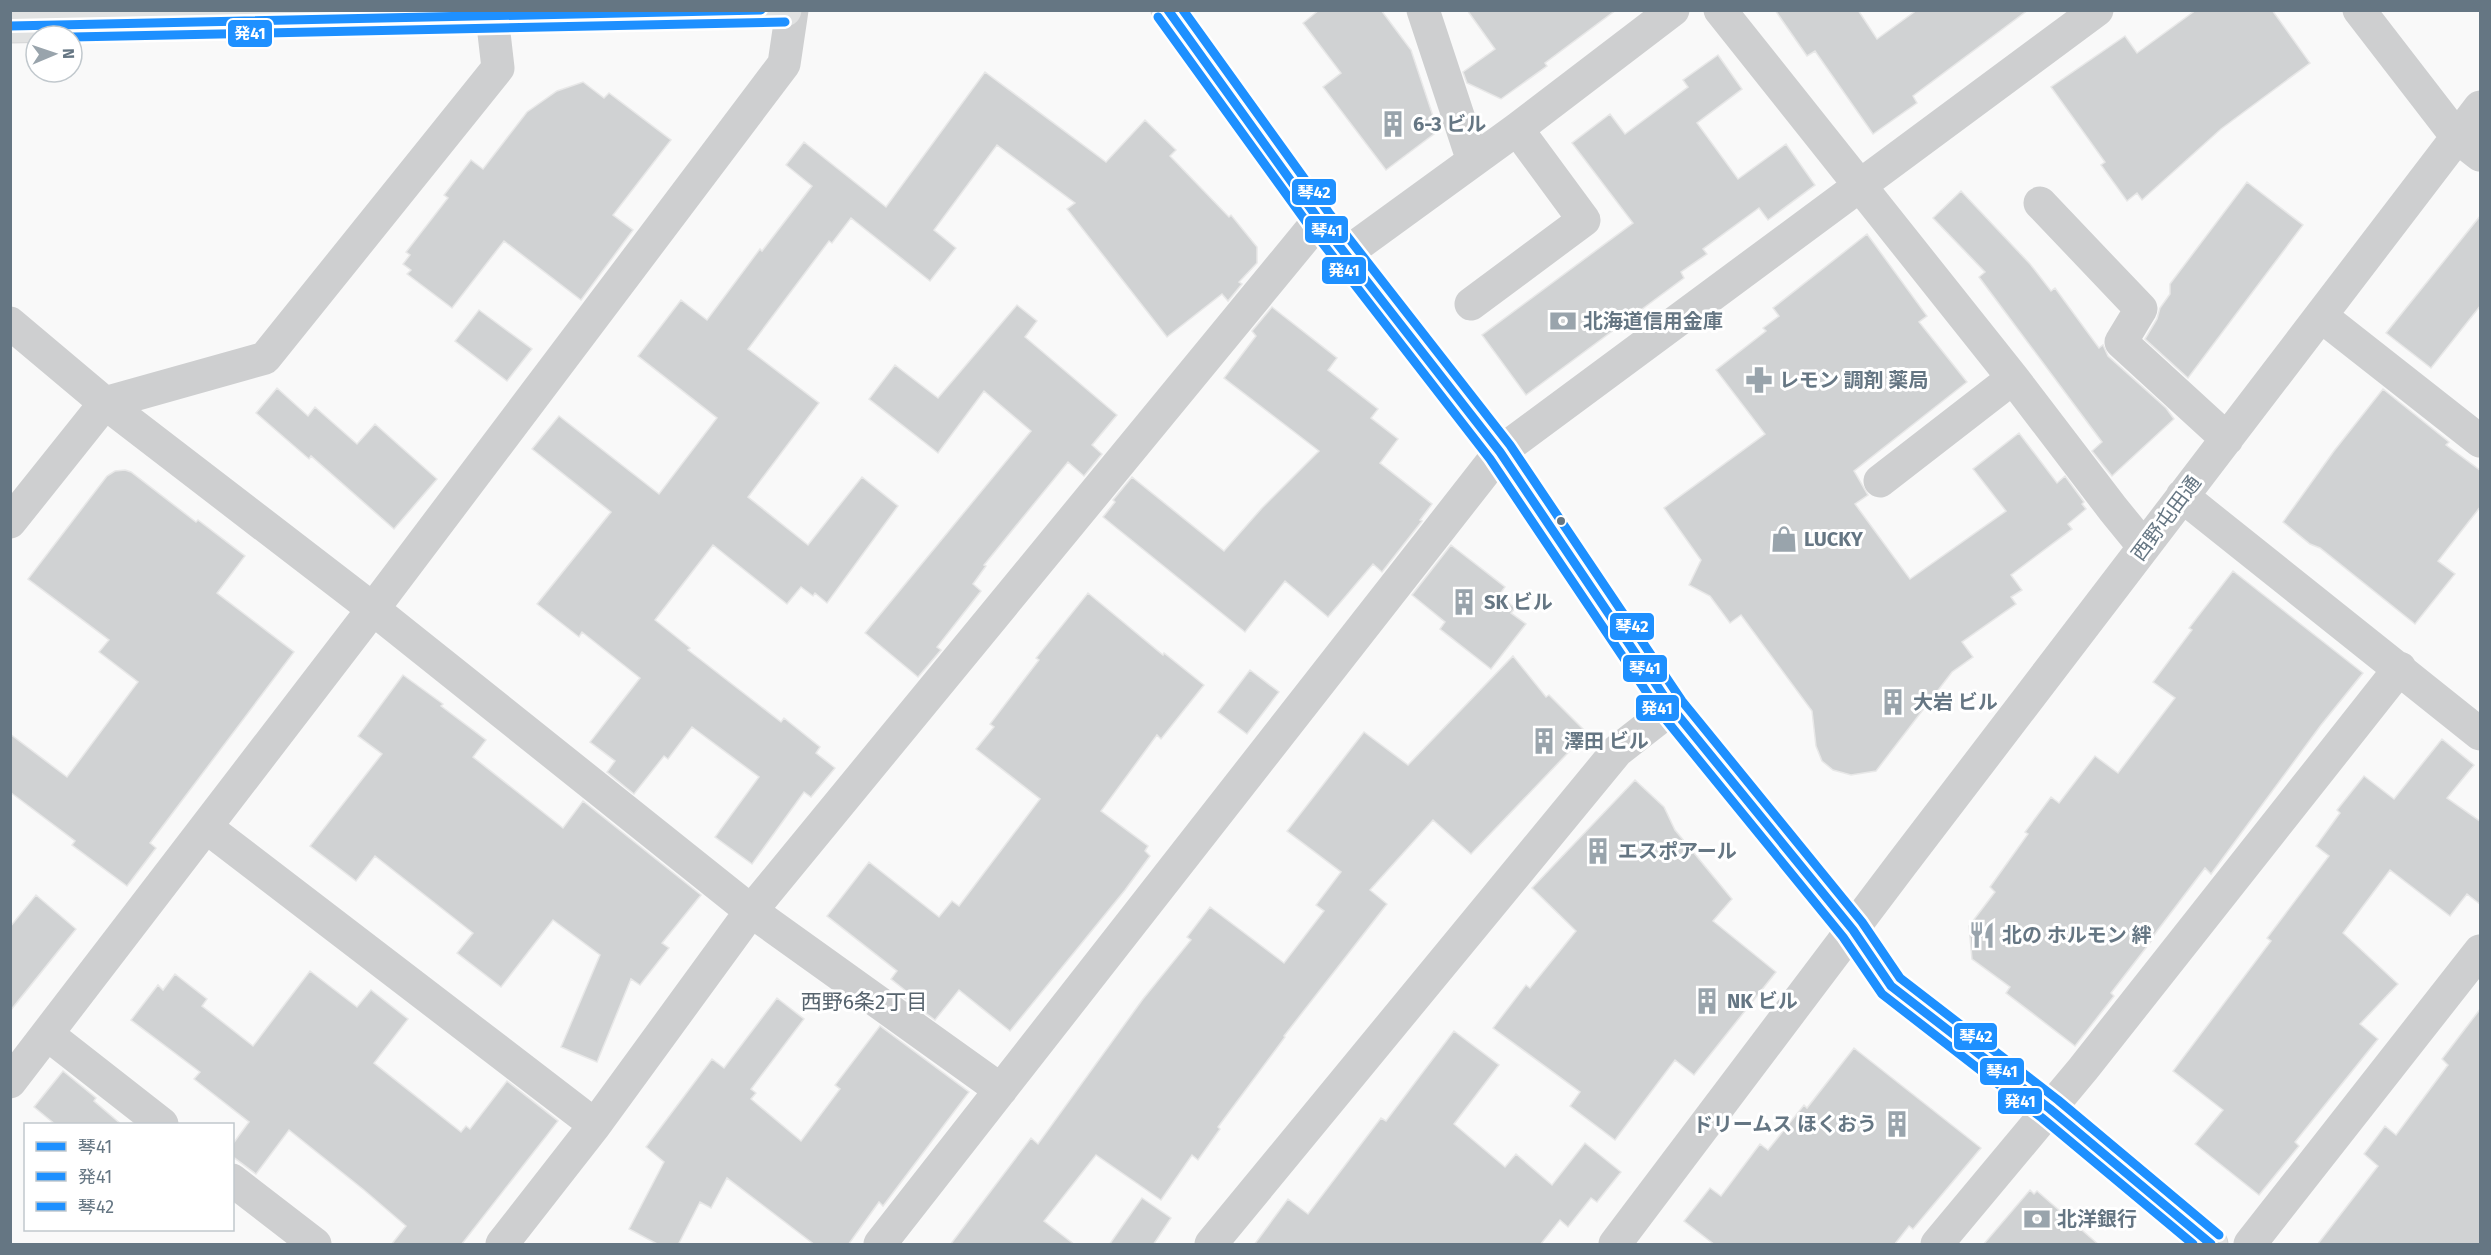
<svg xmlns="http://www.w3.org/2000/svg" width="2491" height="1255" font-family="'Fira Sans','Noto Sans JP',sans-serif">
<rect width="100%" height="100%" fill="#f9f9f9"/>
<path fill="#d0d2d3" stroke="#e8e8e8" stroke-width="1.5" d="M 1319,10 L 1381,10 L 1411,50 L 1438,131 L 1386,170 L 1323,87 L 1341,73 L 1303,23 Z
M 1467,10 L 1616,10 L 1545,63 L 1547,66 L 1501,99 L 1467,83 L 1463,72 L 1495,49 Z
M 1775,10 L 1858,10 L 1877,39 L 1917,10 L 2028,10 L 1913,96 L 1917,103 L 1873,134 L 1815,51 L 1807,56 Z
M 2196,10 L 2272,10 L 2310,63 L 2221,129 L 2142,200 L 2137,193 L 2127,201 L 2101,165 L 2105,162 L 2051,87 L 2125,36 L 2137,53 Z
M 1718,55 L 1742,89 L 1697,123 L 1738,179 L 1786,144 L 1815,185 L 1768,220 L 1759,208 L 1703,249 L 1707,254 L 1681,272 L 1684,278 L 1526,395 L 1482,335 L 1633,223 L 1572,143 L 1610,114 L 1625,134 L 1688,87 L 1683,80 Z
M 985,72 L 1106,162 L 1145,120 L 1176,150 L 1170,156 L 1229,217 L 1231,215 L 1257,247 L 1257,263 L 1239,282 L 1242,284 L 1228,301 L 1222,294 L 1167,337 L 1067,209 L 1075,203 L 997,145 L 934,230 L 956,248 L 930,281 L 851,218 L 832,243 L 829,241 L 748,349 L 819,403 L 748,497 L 808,545 L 862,477 L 898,506 L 827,603 L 815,593 L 813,596 L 801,587 L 787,604 L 713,545 L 655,620 L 690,648 L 688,650 L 781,722 L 784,718 L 820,747 L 816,753 L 835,768 L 811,797 L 804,792 L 752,864 L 715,837 L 759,777 L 692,727 L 668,759 L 664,756 L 634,794 L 607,772 L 615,761 L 590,742 L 640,678 L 582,632 L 579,637 L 537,604 L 611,512 L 532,449 L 559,416 L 659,494 L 717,418 L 638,356 L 681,300 L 707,320 L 760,249 L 762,251 L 812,186 L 786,165 L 804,142 L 886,207 Z
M 583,82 L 604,98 L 609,93 L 671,140 L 613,215 L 633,230 L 581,300 L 504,241 L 452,308 L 407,274 L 411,270 L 403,264 L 410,255 L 406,252 L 448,198 L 444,195 L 471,160 L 483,169 L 527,112 L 557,91 Z
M 2247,182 L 2303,225 L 2188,378 L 2145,339 L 2157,319 L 2160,308 L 2170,294 L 2170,284 Z
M 1961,191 L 2030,264 L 2051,291 L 2055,288 L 2099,348 L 2103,345 L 2108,356 L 2166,408 L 2174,419 L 2112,476 L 2092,451 L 2102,442 L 1979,277 L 1985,272 L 1933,218 Z
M 2481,215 L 2481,305 L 2431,368 L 2386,333 Z
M 1867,234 L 1927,316 L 1919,322 L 1967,382 L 1854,471 L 1868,495 L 1855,504 L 1910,579 L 2006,511 L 1973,469 L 2019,433 L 2057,483 L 2065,476 L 2084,502 L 2082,504 L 2086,509 L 2068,524 L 2072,529 L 2011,575 L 2022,590 L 2011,597 L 2016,604 L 1962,642 L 1973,657 L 1952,672 L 1876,771 L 1851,775 L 1833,770 L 1822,761 L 1816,746 L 1812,711 L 1741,615 L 1730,623 L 1710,596 L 1689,585 L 1701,560 L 1664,508 L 1765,434 L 1716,370 L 1766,331 L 1763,328 L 1779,316 L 1773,308 Z
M 1017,305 L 1037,321 L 1025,337 L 1117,415 L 1092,445 L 1102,454 L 1084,476 L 1068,462 L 984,565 L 986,566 L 973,584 L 981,591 L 937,647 L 941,650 L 918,677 L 865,633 L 1031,431 L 984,391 L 938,453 L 869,399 L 895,365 L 938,398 Z
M 1272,307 L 1337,358 L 1328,370 L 1378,409 L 1371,418 L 1398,439 L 1380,463 L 1432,504 L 1420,520 L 1422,521 L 1382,572 L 1373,564 L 1328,617 L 1285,581 L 1245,632 L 1103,517 L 1115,502 L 1113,500 L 1132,477 L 1224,551 L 1262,508 L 1319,451 L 1224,378 L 1256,336 L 1252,331 Z
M 479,310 L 532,349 L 507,381 L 455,341 Z
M 277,388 L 308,416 L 315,407 L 357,444 L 375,424 L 437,479 L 394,529 L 311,456 L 309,459 L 256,413 Z
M 2383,389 L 2449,442 L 2446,445 L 2481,471 L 2481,506 L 2438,561 L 2455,574 L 2415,624 L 2320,548 L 2310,544 L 2283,522 L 2334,451 Z
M 125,470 L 131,472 L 196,522 L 198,520 L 245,556 L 217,593 L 294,652 L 150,843 L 156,848 L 127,886 L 72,845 L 75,841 L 10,792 L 10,734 L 67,777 L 138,682 L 99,652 L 109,640 L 28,579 L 107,476 L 115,471 Z
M 1451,545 L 1505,587 L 1499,595 L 1515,608 L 1511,613 L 1526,624 L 1491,669 L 1440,629 L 1445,622 L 1412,595 Z
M 2233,571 L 2363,673 L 2321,725 L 2211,874 L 2205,868 L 2151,939 L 2152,940 L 2111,993 L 2114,996 L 2075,1046 L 2006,993 L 2010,987 L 1972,959 L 1969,926 L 1995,892 L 1990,887 L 2028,834 L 2025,832 L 2051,797 L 2059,803 L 2095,756 L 2118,773 L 2175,698 L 2153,682 L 2192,630 L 2189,628 Z
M 1088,593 L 1163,655 L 1164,653 L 1204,685 L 1161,739 L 1157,735 L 1101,811 L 1148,846 L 1145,851 L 1150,856 L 1125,890 L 1010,1031 L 959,990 L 935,1020 L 902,996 L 906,991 L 891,979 L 897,971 L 827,916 L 869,862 L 939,917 L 952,901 L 959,906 L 1040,799 L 976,749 L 994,727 L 990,724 L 1039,660 L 1036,658 Z
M 1513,656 L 1546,697 L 1549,695 L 1587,733 L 1471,854 L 1433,820 L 1370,890 L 1387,904 L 1284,1036 L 1285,1037 L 1218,1127 L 1220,1129 L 1198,1160 L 1192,1155 L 1161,1200 L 1096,1155 L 1044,1221 L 1075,1245 L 950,1245 L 1031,1138 L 1038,1144 L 1143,999 L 1191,940 L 1187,937 L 1210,907 L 1284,963 L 1324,911 L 1316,905 L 1341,872 L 1287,831 L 1364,732 L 1408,765 Z
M 1250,670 L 1279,692 L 1247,734 L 1218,712 Z
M 403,675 L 443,704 L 441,706 L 486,740 L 473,757 L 563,828 L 583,801 L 701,895 L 662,943 L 669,948 L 640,985 L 631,979 L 597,1062 L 561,1047 L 600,955 L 553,920 L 501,987 L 457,953 L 473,933 L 375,856 L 356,881 L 310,846 L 382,754 L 358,736 Z
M 2442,739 L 2474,765 L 2447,798 L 2481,822 L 2481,905 L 2467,894 L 2450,916 L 2390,870 L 2343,933 L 2398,984 L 2360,1024 L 2378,1039 L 2295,1142 L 2299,1146 L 2259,1195 L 2195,1144 L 2223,1110 L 2173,1071 L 2271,941 L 2267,938 L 2329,856 L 2316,846 L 2340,813 L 2337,810 L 2364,776 L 2394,799 Z
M 1635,780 L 1664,807 L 1675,830 L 1732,899 L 1713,921 L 1776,972 L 1694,1075 L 1675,1060 L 1615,1140 L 1570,1106 L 1580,1092 L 1493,1028 L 1526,985 L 1530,988 L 1576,931 L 1532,888 Z
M 36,895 L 76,929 L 10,1011 L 10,927 Z
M 310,971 L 357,1007 L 371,990 L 408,1019 L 374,1063 L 461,1132 L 466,1126 L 470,1129 L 507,1081 L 558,1121 L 461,1245 L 391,1245 L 406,1226 L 364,1190 L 289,1130 L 256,1174 L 232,1156 L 232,1145 L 249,1122 L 194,1079 L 200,1072 L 131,1020 L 158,985 L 163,990 L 175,974 L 207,999 L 202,1006 L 253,1046 Z
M 777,998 L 804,1019 L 751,1089 L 756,1093 L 751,1099 L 801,1141 L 840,1089 L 835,1085 L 880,1026 L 969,1092 L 883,1206 L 879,1202 L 848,1245 L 815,1245 L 727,1178 L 711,1208 L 700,1202 L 678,1245 L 659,1245 L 629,1229 L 664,1162 L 646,1147 L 712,1059 L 724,1068 Z
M 2481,1008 L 2481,1245 L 2317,1245 L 2378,1166 L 2364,1154 L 2385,1126 L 2396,1135 L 2448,1065 L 2442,1059 Z
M 1454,1031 L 1499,1065 L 1454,1124 L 1505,1167 L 1516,1154 L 1552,1185 L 1585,1143 L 1621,1172 L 1597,1202 L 1591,1198 L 1568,1227 L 1560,1220 L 1540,1245 L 1254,1245 L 1288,1199 L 1308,1214 L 1381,1118 L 1386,1121 Z
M 1854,1048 L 1981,1148 L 1913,1229 L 1909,1226 L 1894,1245 L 1715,1245 L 1684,1221 L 1710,1188 L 1721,1196 L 1760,1144 L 1768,1150 L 1804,1105 L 1807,1108 Z
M 63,1071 L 96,1098 L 94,1101 L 122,1125 L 56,1125 L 34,1107 Z
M 2030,1190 L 2034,1194 L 2037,1191 L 2099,1245 L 1983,1245 Z
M 1142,1198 L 1171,1218 L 1153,1245 L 1109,1245 Z"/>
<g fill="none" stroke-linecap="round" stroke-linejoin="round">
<defs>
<path id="major" d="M 1168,10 L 1319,220 L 1500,452 L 1672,708 L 1853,930 L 1891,986 L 2050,1109 L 2211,1244
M 10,26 L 785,10"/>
</defs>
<use href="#major" stroke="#d5d6d7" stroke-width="35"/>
<path stroke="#cecfd0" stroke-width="33" d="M 1423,10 L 1473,161
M 1720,10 L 2013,378 L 2113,509 L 2144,547
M 2359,10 L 2457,137 L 2480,155
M 2040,203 L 2141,309 L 2121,342 L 2227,439
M 1345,254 L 1517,129 L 1673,10
M 1471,304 L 1584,220 L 1517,129
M 2321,316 L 2480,441
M 10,323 L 105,403 L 373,609 L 751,911 L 1001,1090
M 1880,481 L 2013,378
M 2182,496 L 2480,734
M 10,522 L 105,403 L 265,358 L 498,68 L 492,16
M 206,827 L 595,1125
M 47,1034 L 162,1124
M 10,1082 L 373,609 L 784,64 L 792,10
M 232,1180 L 315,1244
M 502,1244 L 595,1125 L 751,911 L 1319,220
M 880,1244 L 1500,452 L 2097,10
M 1211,1244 L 1617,751 L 1672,708
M 1615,1244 L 1901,865 L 2480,107
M 1937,1244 L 2083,1069 L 2400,668
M 2250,1244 L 2480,951"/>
<use href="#major" stroke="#e1e2e2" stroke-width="33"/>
<defs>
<path id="bus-1" d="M 1168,10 L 1319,220 L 1500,452 L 1672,708 L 1853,930 L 1891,986 L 2050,1109 L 2211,1244
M 10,26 L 761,10"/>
<path id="bus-2" d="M 1158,17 L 1310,227 L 1490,459 L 1662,715 L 1843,937 L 1882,994 L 2042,1118 L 2193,1244
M 72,37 L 785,22"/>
<path id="bus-3" d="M 1183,10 L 1329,213 L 1510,445 L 1682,701 L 1862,922 L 1900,978 L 2058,1100 L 2219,1235"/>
</defs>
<use href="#bus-1" stroke="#fff" stroke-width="14"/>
<use href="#bus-2" stroke="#fff" stroke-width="14"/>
<use href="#bus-3" stroke="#fff" stroke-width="14"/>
<use href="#bus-1" stroke="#1e90ff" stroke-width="9"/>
<use href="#bus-2" stroke="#1e90ff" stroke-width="9"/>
<use href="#bus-3" stroke="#1e90ff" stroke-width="9"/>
</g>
<defs>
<symbol id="building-bare" viewBox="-9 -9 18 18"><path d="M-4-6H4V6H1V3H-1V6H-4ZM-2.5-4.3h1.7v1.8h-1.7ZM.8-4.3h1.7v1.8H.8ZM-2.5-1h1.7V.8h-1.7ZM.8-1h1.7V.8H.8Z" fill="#99a4ac" stroke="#fff" stroke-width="2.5" paint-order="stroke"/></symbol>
<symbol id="bank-bare" viewBox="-9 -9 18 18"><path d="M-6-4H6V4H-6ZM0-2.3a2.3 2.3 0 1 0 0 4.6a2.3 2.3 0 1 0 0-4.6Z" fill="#99a4ac" stroke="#fff" stroke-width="2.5" paint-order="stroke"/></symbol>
<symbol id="pharmacy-bare" viewBox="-9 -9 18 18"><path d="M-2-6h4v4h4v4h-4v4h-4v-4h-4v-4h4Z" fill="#99a4ac" stroke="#fff" stroke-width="2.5" paint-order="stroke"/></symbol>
<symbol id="shop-bare" viewBox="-9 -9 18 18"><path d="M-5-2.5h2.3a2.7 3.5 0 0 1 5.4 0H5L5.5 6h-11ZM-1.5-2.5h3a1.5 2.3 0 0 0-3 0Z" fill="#99a4ac" stroke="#fff" stroke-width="2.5" paint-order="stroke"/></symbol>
<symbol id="restaurant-bare" viewBox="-9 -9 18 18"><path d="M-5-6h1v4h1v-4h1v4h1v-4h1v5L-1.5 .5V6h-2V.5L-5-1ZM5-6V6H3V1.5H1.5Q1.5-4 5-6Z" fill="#99a4ac" stroke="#fff" stroke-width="2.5" paint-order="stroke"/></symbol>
</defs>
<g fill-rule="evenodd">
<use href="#building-bare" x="1374" y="105" width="38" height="38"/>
<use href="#bank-bare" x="1544" y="302" width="38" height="38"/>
<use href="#pharmacy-bare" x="1740" y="361" width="38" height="38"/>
<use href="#shop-bare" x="1765" y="520" width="38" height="38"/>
<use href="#building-bare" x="1445" y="583" width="38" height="38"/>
<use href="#building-bare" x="1874" y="683" width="38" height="38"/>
<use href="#building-bare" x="1525" y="722" width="38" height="38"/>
<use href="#building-bare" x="1579" y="832" width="38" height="38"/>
<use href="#restaurant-bare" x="1963" y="916" width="38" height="38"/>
<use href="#building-bare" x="1688" y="982" width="38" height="38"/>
<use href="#building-bare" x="1878" y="1105" width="38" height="38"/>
<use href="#bank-bare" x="2018" y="1200" width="38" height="38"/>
</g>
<circle fill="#657683" stroke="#fff" stroke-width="2" cx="1561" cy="521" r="5"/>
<g text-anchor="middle" stroke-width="6" stroke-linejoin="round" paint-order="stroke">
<g font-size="20" font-weight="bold" fill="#657683" stroke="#fff" text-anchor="start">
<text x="1413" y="131">6-3 ビル</text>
<text x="1583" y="328">北海道信用金庫</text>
<text x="1779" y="387">レモン 調剤 薬局</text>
<text x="1804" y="546">LUCKY</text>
<text x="1484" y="609">SK ビル</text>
<text x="1913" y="709">大岩 ビル</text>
<text x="1564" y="748">澤田 ビル</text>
<text x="1618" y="858">エスポアール</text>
<text x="2002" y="942">北の ホルモン 絆</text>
<text x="1727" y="1008">NK ビル</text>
<text x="1877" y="1131" text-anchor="end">ドリームス ほくおう</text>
<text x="2057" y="1226">北洋銀行</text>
</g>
<g font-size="20" fill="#657683" stroke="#fff">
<text transform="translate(2166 518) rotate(-53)" y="7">西野屯田通</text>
</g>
<g font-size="21" fill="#57646e" stroke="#fff">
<text x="864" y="1009">西野6条2丁目</text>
</g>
</g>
<g stroke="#fff" stroke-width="2">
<rect x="227" y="19" width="46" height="29" rx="6" fill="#1e90ff"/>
<rect x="1291" y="178" width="46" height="28" rx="6" fill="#1e90ff"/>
<rect x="1304" y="215" width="45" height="29" rx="6" fill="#1e90ff"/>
<rect x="1321" y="256" width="46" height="29" rx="6" fill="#1e90ff"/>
<rect x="1609" y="612" width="46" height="29" rx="6" fill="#1e90ff"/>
<rect x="1622" y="654" width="46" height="29" rx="6" fill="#1e90ff"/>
<rect x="1635" y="694" width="45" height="28" rx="6" fill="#1e90ff"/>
<rect x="1953" y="1022" width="45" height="29" rx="6" fill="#1e90ff"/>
<rect x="1979" y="1057" width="46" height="29" rx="6" fill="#1e90ff"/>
<rect x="1997" y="1087" width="46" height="28" rx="6" fill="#1e90ff"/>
</g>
<g font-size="16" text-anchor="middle" font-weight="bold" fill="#fff">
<text x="250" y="39">発41</text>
<text x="1314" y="198">琴42</text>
<text x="1327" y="236">琴41</text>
<text x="1344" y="276">発41</text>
<text x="1632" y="632">琴42</text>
<text x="1645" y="674">琴41</text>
<text x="1657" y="714">発41</text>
<text x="1976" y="1042">琴42</text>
<text x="2002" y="1077">琴41</text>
<text x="2020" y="1107">発41</text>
</g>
<rect width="2491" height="1255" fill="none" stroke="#657683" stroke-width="24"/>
<rect x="24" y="1123" width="210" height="108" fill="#ffffff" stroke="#c1c8cd" stroke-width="1.5"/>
<rect x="36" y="1142" width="30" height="9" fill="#1e90ff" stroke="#c1c8cd" stroke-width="1.5"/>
<text x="78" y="1153" font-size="18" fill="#657683">琴41</text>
<rect x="36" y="1172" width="30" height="9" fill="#1e90ff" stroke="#c1c8cd" stroke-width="1.5"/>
<text x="78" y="1183" font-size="18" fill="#657683">発41</text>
<rect x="36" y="1202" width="30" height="9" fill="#1e90ff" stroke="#c1c8cd" stroke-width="1.5"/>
<text x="78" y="1213" font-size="18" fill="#657683">琴42</text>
<g transform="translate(54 54) rotate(88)"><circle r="28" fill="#ffffff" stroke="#c1c8cd" stroke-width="1.5"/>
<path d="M0-4.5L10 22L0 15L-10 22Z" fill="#99a4ac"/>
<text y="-9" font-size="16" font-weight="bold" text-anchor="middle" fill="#657683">N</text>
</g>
</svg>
